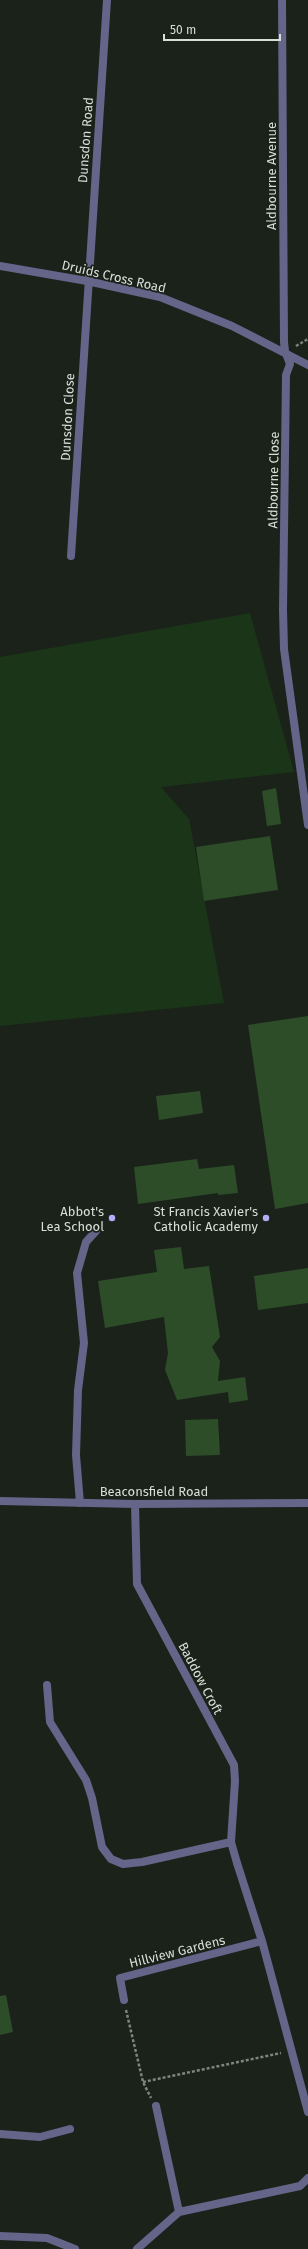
<svg xmlns="http://www.w3.org/2000/svg" width="308" height="2249" font-family="'Fira Sans',sans-serif">
<rect width="100%" height="100%" fill="#1b221a"/>
<path fill="#1b3518" d="M 250,613 L 294,772 L 161,787 L 189,819 L 224,1003 L 0,1026 L 0,657 Z"/>
<path fill="#2d4d29" d="M 276,788 L 281,824 L 267,826 L 262,791 Z
M 270,836 L 278,890 L 204,901 L 196,847 Z
M 308,1016 L 308,1203 L 275,1209 L 248,1025 Z
M 200,1091 L 203,1113 L 159,1120 L 156,1096 Z
M 197,1159 L 199,1169 L 234,1165 L 238,1193 L 218,1195 L 218,1193 L 138,1204 L 134,1167 Z
M 181,1247 L 184,1269 L 209,1266 L 220,1337 L 212,1347 L 220,1361 L 218,1381 L 245,1377 L 248,1400 L 229,1403 L 228,1392 L 177,1400 L 165,1370 L 168,1353 L 164,1317 L 105,1328 L 98,1281 L 157,1272 L 154,1250 Z
M 308,1268 L 308,1303 L 258,1310 L 254,1276 Z
M 218,1419 L 220,1455 L 186,1456 L 185,1420 Z
M 6,1995 L 13,2032 L 0,2035 L 0,1996 Z"/>
<g fill="none" stroke-linecap="round" stroke-linejoin="round">
<path stroke="#7e847e" stroke-width="2.5" stroke-dasharray="3 2" stroke-linecap="butt" d="M 296,346 L 308,339
M 126,2010 L 143,2082 L 151,2098
M 143,2082 L 281,2053"/>
<path stroke="#656489" stroke-width="8" d="M 283,610 L 284,649 L 308,825
M 80,1503 L 76,1455 L 78,1390 L 84,1343 L 77,1273 L 86,1242 L 96,1231
M 135,1504 L 137,1584 L 234,1765 L 235,1781 L 231,1842 L 237,1863
M 47,1685 L 50,1722 L 86,1780 L 92,1798 L 102,1847 L 111,1859 L 123,1864 L 142,1862 L 231,1842"/>
<path stroke="#656489" stroke-width="8" d="M 282,0 L 284,342 L 285,351 L 290,364 L 286,375 L 283,610
M 0,266 L 87,281 L 160,297 L 232,326 L 308,365
M 71,556 L 107,0
M 0,1501 L 135,1504 L 308,1503
M 237,1863 L 262,1941 L 308,2112
M 124,2000 L 120,1978 L 262,1941
M 156,2106 L 179,2212
M 0,2134 L 40,2137 L 70,2129
M 0,2236 L 47,2238 L 75,2249
M 137,2249 L 179,2212 L 300,2186 L 308,2178"/>
</g>
<g fill="#b2adf9" stroke="#1b221a" stroke-width="1.5">
<circle cx="112" cy="1218" r="4"/>
<circle cx="266" cy="1218" r="4"/>
</g>
<g text-anchor="middle" stroke-width="3.5" stroke-linejoin="round" paint-order="stroke">
<g font-size="13" fill="#d9ded9" stroke="#1b221a">
<text transform="translate(85 140) rotate(-86)" y="5">Dunsdon Road</text>
<text transform="translate(271 176) rotate(-90)" y="5">Aldbourne Avenue</text>
<text transform="translate(114 276) rotate(13)" y="5">Druids Cross Road</text>
<text transform="translate(67 417) rotate(-87)" y="5">Dunsdon Close</text>
<text transform="translate(273 480) rotate(-89)" y="5">Aldbourne Close</text>
<text x="154" y="1496">Beaconsfield Road</text>
<text transform="translate(201 1678) rotate(62)" y="5">Baddow Croft</text>
<text transform="translate(177 1951) rotate(-14)" y="5">Hillview Gardens</text>
</g>
<g font-size="13" fill="#d9ded9" stroke="#1b221a" text-anchor="end">
<text x="104" y="1216">Abbot's<tspan x="104" dy="15">Lea School</tspan></text>
<text x="258" y="1216">St Francis Xavier's<tspan x="258" dy="15">Catholic Academy</tspan></text>
</g>
</g>
<path d="M164 34v6h116v-6" fill="none" stroke="#d9ded9" stroke-width="2"/>
<text x="170" y="34" font-size="12" fill="#d9ded9" stroke="#1b221a" stroke-width="3" paint-order="stroke">50 m</text>
</svg>
